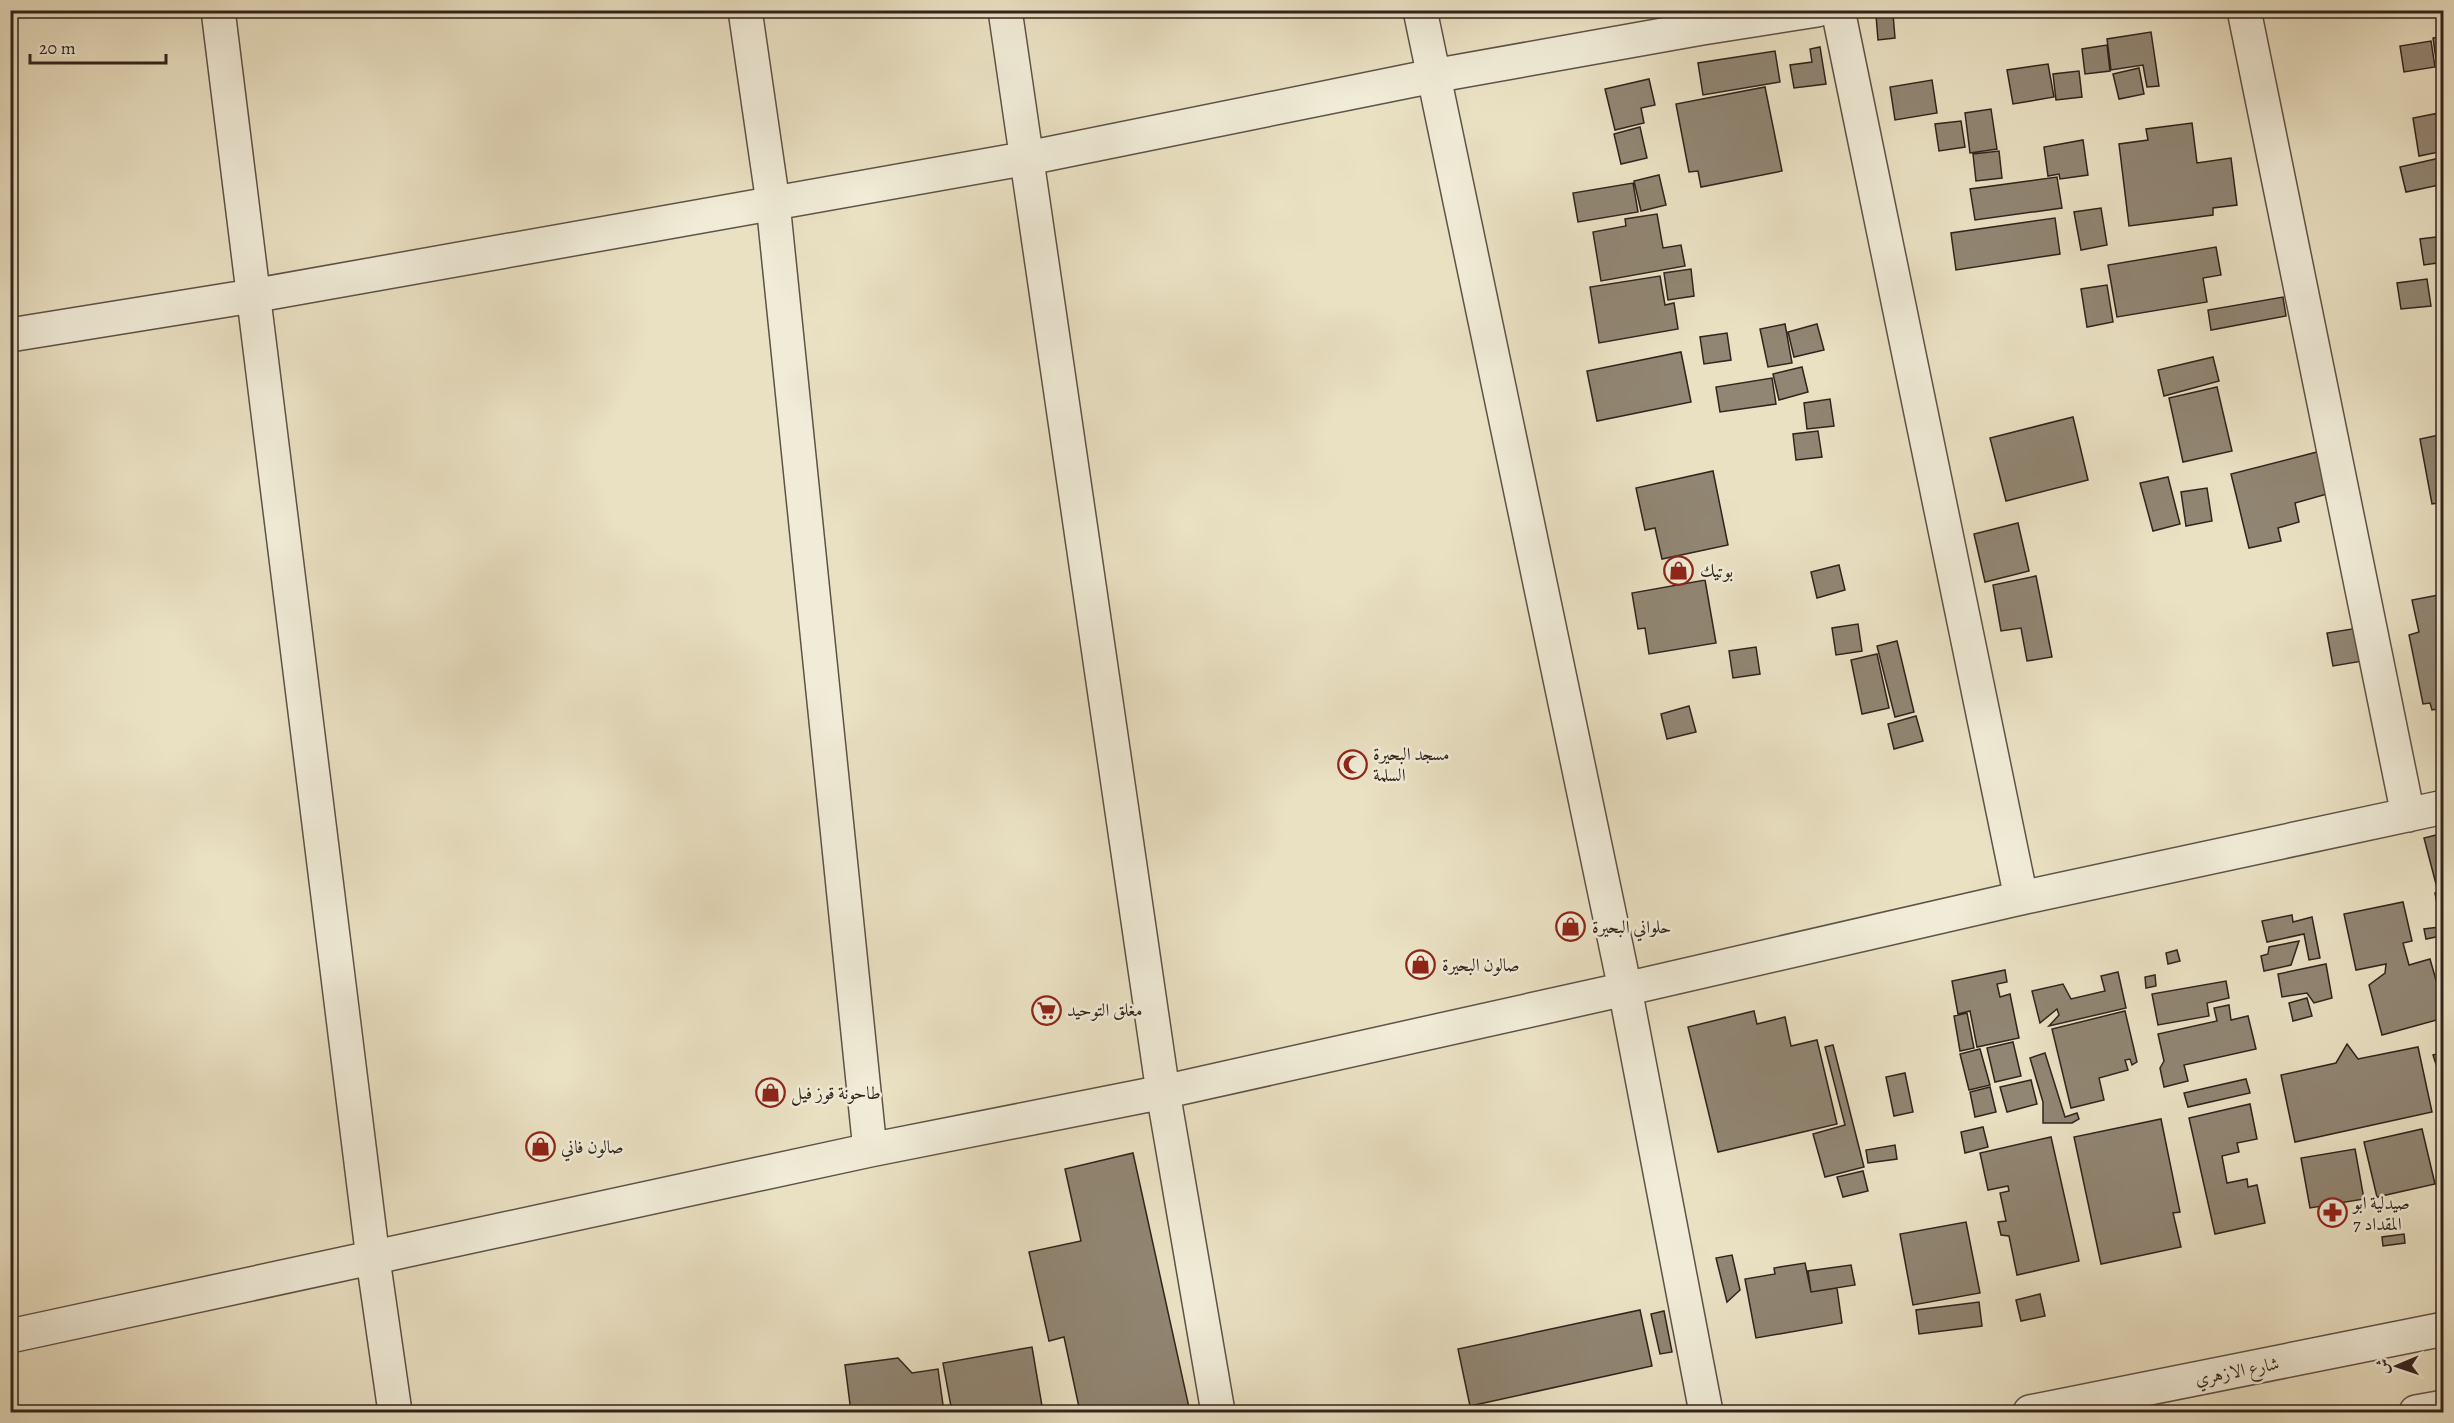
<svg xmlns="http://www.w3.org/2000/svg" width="2454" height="1423" font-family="Alegreya,Amiri,serif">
<rect width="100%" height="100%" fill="#eae1c3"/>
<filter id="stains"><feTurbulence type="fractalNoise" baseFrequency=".00333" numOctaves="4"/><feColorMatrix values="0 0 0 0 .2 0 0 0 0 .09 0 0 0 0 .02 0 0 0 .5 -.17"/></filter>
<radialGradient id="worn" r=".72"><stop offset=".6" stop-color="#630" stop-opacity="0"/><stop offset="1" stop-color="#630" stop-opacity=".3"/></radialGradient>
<path fill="#918673" stroke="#31231d" stroke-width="1.5" d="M 1893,14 L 1895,38 L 1878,40 L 1876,15 Z
M 2151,32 L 2159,86 L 2147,87 L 2143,65 L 2111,70 L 2107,39 Z
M 2444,36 L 2444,65 L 2437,66 L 2433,38 Z
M 2431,41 L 2435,67 L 2404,72 L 2400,46 Z
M 2107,45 L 2110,71 L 2085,74 L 2082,49 Z
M 1820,47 L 1826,84 L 1794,88 L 1790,65 L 1812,62 L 1810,49 Z
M 1775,51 L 1780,82 L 1703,95 L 1698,63 Z
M 2048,64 L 2054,97 L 2013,104 L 2007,70 Z
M 2139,68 L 2144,94 L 2119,99 L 2113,74 Z
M 2079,71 L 2082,97 L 2056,100 L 2053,74 Z
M 1649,79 L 1655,105 L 1641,108 L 1644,123 L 1615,130 L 1605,89 Z
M 1932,80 L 1937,113 L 1895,120 L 1890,87 Z
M 1765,87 L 1782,171 L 1701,187 L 1698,171 L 1689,172 L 1676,104 Z
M 1991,109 L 1997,149 L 1970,153 L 1965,113 Z
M 2439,113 L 2444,151 L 2419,156 L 2413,118 Z
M 1961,121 L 1965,147 L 1939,151 L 1935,124 Z
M 2192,123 L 2197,163 L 2231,158 L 2237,205 L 2213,208 L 2213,215 L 2129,226 L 2119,144 L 2148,140 L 2146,129 Z
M 1640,127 L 1647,158 L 1621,164 L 1614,134 Z
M 2083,140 L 2088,175 L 2060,179 L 2059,174 L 2048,176 L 2044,147 Z
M 1999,151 L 2002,178 L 1976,181 L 1973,154 Z
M 2444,157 L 2444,184 L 2406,192 L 2400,167 Z
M 1659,175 L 1666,205 L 1641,211 L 1634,181 Z
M 2057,177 L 2062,208 L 1975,220 L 1970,189 Z
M 1633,183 L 1638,212 L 1578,222 L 1573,193 Z
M 2101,208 L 2107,245 L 2081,250 L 2074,212 Z
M 1657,214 L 1663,248 L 1681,245 L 1685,266 L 1601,281 L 1593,232 L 1626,226 L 1625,219 Z
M 2055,218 L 2060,254 L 1956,270 L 1951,233 Z
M 2444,236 L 2444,262 L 2424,265 L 2420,239 Z
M 2216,247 L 2221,275 L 2203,278 L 2207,302 L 2117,317 L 2108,265 Z
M 1691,269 L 1694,296 L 1668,300 L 1664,273 Z
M 1660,276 L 1665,305 L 1674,303 L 1678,329 L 1599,343 L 1590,287 Z
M 2427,279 L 2431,306 L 2401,309 L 2397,283 Z
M 2107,285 L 2113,322 L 2087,327 L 2081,289 Z
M 2283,297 L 2286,316 L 2211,330 L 2208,310 Z
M 1785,324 L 1792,363 L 1768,367 L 1760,329 Z
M 1817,324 L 1824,350 L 1794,357 L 1788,332 Z
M 1727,333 L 1731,360 L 1704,364 L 1700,337 Z
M 1681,352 L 1691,402 L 1597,421 L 1587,371 Z
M 2213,357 L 2219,381 L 2164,396 L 2158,370 Z
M 1802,367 L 1808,392 L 1779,400 L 1773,374 Z
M 1772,378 L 1776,404 L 1720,412 L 1716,387 Z
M 2217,387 L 2232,451 L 2183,462 L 2169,398 Z
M 1830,399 L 1834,426 L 1807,429 L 1804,403 Z
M 2073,417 L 2088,480 L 2006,501 L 1990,438 Z
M 1818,431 L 1822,457 L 1796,460 L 1793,434 Z
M 2444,434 L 2444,502 L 2432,504 L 2420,439 Z
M 2317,452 L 2327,494 L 2295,503 L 2299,522 L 2278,528 L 2281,541 L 2249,548 L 2231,474 Z
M 1713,471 L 1728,545 L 1662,559 L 1655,528 L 1645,530 L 1636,488 Z
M 2168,477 L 2180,524 L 2153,531 L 2140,483 Z
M 2207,488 L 2212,521 L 2186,526 L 2181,492 Z
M 2018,523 L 2029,571 L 1985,582 L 1974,534 Z
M 1839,565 L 1845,590 L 1817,598 L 1811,572 Z
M 2036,576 L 2052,657 L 2027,661 L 2021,628 L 2001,631 L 1993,585 Z
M 1705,580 L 1716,643 L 1649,654 L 1645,628 L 1638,629 L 1632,593 Z
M 2444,594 L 2444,708 L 2432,710 L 2430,703 L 2423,704 L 2409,635 L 2419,632 L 2412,600 Z
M 1858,624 L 1862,651 L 1836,655 L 1832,628 Z
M 2358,628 L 2363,661 L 2333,666 L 2327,633 Z
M 1897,641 L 1914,712 L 1895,717 L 1877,646 Z
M 1756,647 L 1760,674 L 1733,678 L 1729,651 Z
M 1877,654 L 1889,708 L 1862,714 L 1851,660 Z
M 1689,706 L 1696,732 L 1667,739 L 1661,714 Z
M 1916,716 L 1923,741 L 1894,749 L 1888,724 Z
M 2444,833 L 2444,882 L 2436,884 L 2424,838 Z
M 2444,889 L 2444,919 L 2440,919 L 2435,893 Z
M 2403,902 L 2412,941 L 2403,943 L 2409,965 L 2430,959 L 2444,1008 L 2444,1018 L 2382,1035 L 2369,985 L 2385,973 L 2386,964 L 2356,970 L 2344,914 Z
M 2292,915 L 2293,922 L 2312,917 L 2320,958 L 2309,960 L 2304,934 L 2267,942 L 2262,921 Z
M 2439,927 L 2441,936 L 2426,939 L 2424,929 Z
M 2299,941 L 2291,965 L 2264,971 L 2261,956 L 2268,954 L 2269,947 Z
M 2177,950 L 2180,961 L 2168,964 L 2166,953 Z
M 2326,964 L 2332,998 L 2314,1003 L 2307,993 L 2282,997 L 2278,974 Z
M 2005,970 L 2007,982 L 1997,984 L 2000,997 L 2010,994 L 2019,1038 L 1977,1047 L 1970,1011 L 1958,1014 L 1952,981 Z
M 2118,972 L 2126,1008 L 2049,1026 L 2059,1015 L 2057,1009 L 2040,1023 L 2032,991 L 2063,984 L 2071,999 L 2105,991 L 2101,976 Z
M 2155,975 L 2156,986 L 2146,988 L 2145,977 Z
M 2226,981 L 2229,998 L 2207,1003 L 2209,1016 L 2158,1025 L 2152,994 Z
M 2307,998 L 2312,1016 L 2293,1021 L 2289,1003 Z
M 2229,1005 L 2231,1020 L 2248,1016 L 2256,1049 L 2184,1065 L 2188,1081 L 2164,1087 L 2160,1068 L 2164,1061 L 2158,1034 L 2217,1021 L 2214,1008 Z
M 1754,1011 L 1757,1024 L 1785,1017 L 1791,1046 L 1817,1040 L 1837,1124 L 1718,1152 L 1688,1027 Z
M 2125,1011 L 2137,1062 L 2132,1065 L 2130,1059 L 2125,1060 L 2128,1070 L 2099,1078 L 2104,1100 L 2071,1108 L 2052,1029 Z
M 1967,1013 L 1974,1048 L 1960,1051 L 1954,1016 Z
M 2013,1042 L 2021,1076 L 1995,1082 L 1987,1048 Z
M 2347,1044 L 2358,1059 L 2418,1047 L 2432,1112 L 2295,1142 L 2281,1075 L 2336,1063 Z
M 1833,1045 L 1864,1167 L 1825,1177 L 1813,1134 L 1845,1125 L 1825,1047 Z
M 1980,1049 L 1990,1085 L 1969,1090 L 1960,1054 Z
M 2444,1052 L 2444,1068 L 2437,1067 L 2433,1055 Z
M 2045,1053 L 2065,1117 L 2077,1113 L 2079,1119 L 2072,1123 L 2043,1123 L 2043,1102 L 2030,1058 Z
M 1905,1073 L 1913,1112 L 1894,1116 L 1886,1077 Z
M 2246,1079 L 2250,1093 L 2188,1107 L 2184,1093 Z
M 2031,1080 L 2037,1104 L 2007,1112 L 2000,1087 Z
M 1990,1087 L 1996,1112 L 1975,1117 L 1970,1092 Z
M 2250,1104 L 2257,1139 L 2237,1143 L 2239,1152 L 2222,1156 L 2227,1183 L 2247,1179 L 2248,1187 L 2257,1185 L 2265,1223 L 2215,1234 L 2189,1118 Z
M 2161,1119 L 2180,1212 L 2173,1213 L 2181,1247 L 2101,1264 L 2074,1137 Z
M 1983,1127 L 1988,1147 L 1965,1153 L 1961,1132 Z
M 2422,1129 L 2435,1184 L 2377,1197 L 2364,1142 Z
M 2051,1137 L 2079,1261 L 2017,1275 L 2009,1236 L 2001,1235 L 1998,1222 L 2006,1221 L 2000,1193 L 2009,1191 L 2008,1186 L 1988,1190 L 1980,1153 Z
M 1895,1145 L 1897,1159 L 1868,1163 L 1866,1150 Z
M 2355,1149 L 2364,1199 L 2310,1208 L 2301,1158 Z
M 1133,1153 L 1190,1412 L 1080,1412 L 1064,1337 L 1049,1341 L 1029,1252 L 1081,1241 L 1065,1169 Z
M 1863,1171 L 1868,1191 L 1843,1197 L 1837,1177 Z
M 1966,1222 L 1980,1293 L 1913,1305 L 1900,1234 Z
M 2404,1234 L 2405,1243 L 2383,1246 L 2382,1237 Z
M 1732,1255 L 1740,1290 L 1727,1302 L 1716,1258 Z
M 1805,1263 L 1811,1292 L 1837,1288 L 1842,1323 L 1756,1338 L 1745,1279 L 1775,1274 L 1774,1268 Z
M 1851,1265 L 1855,1285 L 1811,1292 L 1808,1271 Z
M 2040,1294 L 2045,1316 L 2021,1321 L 2016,1300 Z
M 1979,1302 L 1982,1326 L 1919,1334 L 1916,1310 Z
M 1640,1310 L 1652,1366 L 1470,1406 L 1458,1349 Z
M 1664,1311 L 1672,1352 L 1660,1354 L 1651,1314 Z
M 1032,1347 L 1043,1412 L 952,1412 L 943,1363 Z
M 898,1358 L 912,1373 L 938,1369 L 944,1412 L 851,1412 L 845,1365 Z"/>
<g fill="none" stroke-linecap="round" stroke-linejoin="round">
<defs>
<path id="minor" d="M 218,10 L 373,1259 L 395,1412
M 745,10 L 773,203 L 870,1150
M 1005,10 L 1163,1092 L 1218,1412
M 1420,10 L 1625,989 L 1706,1412
M 1838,10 L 2021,898
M 2244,10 L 2408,815
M 10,335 L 252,296 L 1028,158 L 1433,76 L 1702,28 L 1817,10
M 10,1336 L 870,1150 L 1163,1092 L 1625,989 L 2021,898 L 2444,807"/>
<path id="tertiary" d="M 2030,1412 L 2444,1329
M 2416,1412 L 2444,1407"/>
</defs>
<use href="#minor" stroke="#5f5246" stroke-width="36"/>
<use href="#tertiary" stroke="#5f5246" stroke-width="36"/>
<use href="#minor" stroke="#f1ecd8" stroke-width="33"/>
<use href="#tertiary" stroke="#f1ecd8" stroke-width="33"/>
</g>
<defs>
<symbol id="shop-ring" viewBox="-11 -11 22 22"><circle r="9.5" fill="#f1ecd8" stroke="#8f2418" stroke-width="1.5"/><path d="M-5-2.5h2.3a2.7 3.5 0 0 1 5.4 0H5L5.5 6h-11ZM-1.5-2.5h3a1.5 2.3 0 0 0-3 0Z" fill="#8f2418"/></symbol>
<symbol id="mosque-ring" viewBox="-11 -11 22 22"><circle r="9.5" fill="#f1ecd8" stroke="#8f2418" stroke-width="1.5"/><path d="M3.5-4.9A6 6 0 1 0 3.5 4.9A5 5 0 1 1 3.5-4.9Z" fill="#8f2418"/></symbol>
<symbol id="supermarket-ring" viewBox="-11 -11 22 22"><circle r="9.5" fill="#f1ecd8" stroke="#8f2418" stroke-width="1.5"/><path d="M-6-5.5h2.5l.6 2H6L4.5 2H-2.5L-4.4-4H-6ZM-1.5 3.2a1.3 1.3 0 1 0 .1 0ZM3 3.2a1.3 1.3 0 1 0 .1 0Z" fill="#8f2418"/></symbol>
<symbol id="pharmacy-ring" viewBox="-11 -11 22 22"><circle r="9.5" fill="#f1ecd8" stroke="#8f2418" stroke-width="1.5"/><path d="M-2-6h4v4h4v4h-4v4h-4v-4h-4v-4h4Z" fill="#8f2418"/></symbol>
</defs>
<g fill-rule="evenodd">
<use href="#shop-ring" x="1662" y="554" width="33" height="33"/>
<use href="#mosque-ring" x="1336" y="748" width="33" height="33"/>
<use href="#shop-ring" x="1554" y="910" width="33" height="33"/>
<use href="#shop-ring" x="1404" y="948" width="33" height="33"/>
<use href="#supermarket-ring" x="1030" y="994" width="33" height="33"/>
<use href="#shop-ring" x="754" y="1076" width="33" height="33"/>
<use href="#shop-ring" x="524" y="1130" width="33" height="33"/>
<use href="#pharmacy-ring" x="2316" y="1196" width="33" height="33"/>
</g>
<g text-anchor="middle" stroke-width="5" stroke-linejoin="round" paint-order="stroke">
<g font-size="18" fill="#31231d" stroke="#f1ecd8" text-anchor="start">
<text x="1700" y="577">بوتيك</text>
<text x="1373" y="760">مسجد البحيرة<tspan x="1373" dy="21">السلمة</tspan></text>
<text x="1592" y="933">حلواني البحيرة</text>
<text x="1442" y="971">صالون البحيرة</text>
<text x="1067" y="1016">مغلق التوحيد</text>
<text x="791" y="1099">طاحونة قوز فيل</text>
<text x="561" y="1153">صالون فاني</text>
<text x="2353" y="1209">صيدلية ابو<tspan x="2353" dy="21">المقداد 7</tspan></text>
</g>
<g font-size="18" fill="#31231d" stroke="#f1ecd8">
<text transform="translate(2237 1371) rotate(-11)" y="6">شارع الازهري</text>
</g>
</g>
<rect width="2454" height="1423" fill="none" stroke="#eae1c3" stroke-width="36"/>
<rect x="12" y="12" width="2430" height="1399" fill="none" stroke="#31231d" stroke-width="3"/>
<rect x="18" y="18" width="2418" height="1387" fill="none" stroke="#31231d" stroke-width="1.5"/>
<g transform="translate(2397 1366) rotate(268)" stroke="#f1ecd8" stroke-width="4.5" paint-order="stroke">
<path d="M0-4.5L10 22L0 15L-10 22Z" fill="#31231d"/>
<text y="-9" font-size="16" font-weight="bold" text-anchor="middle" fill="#31231d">ش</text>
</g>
<path d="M30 54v9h136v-9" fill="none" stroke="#31231d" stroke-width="3"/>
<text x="39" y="54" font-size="18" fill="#31231d" stroke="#f1ecd8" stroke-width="4.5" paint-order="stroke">20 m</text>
<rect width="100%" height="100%" filter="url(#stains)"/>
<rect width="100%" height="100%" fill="url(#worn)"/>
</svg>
